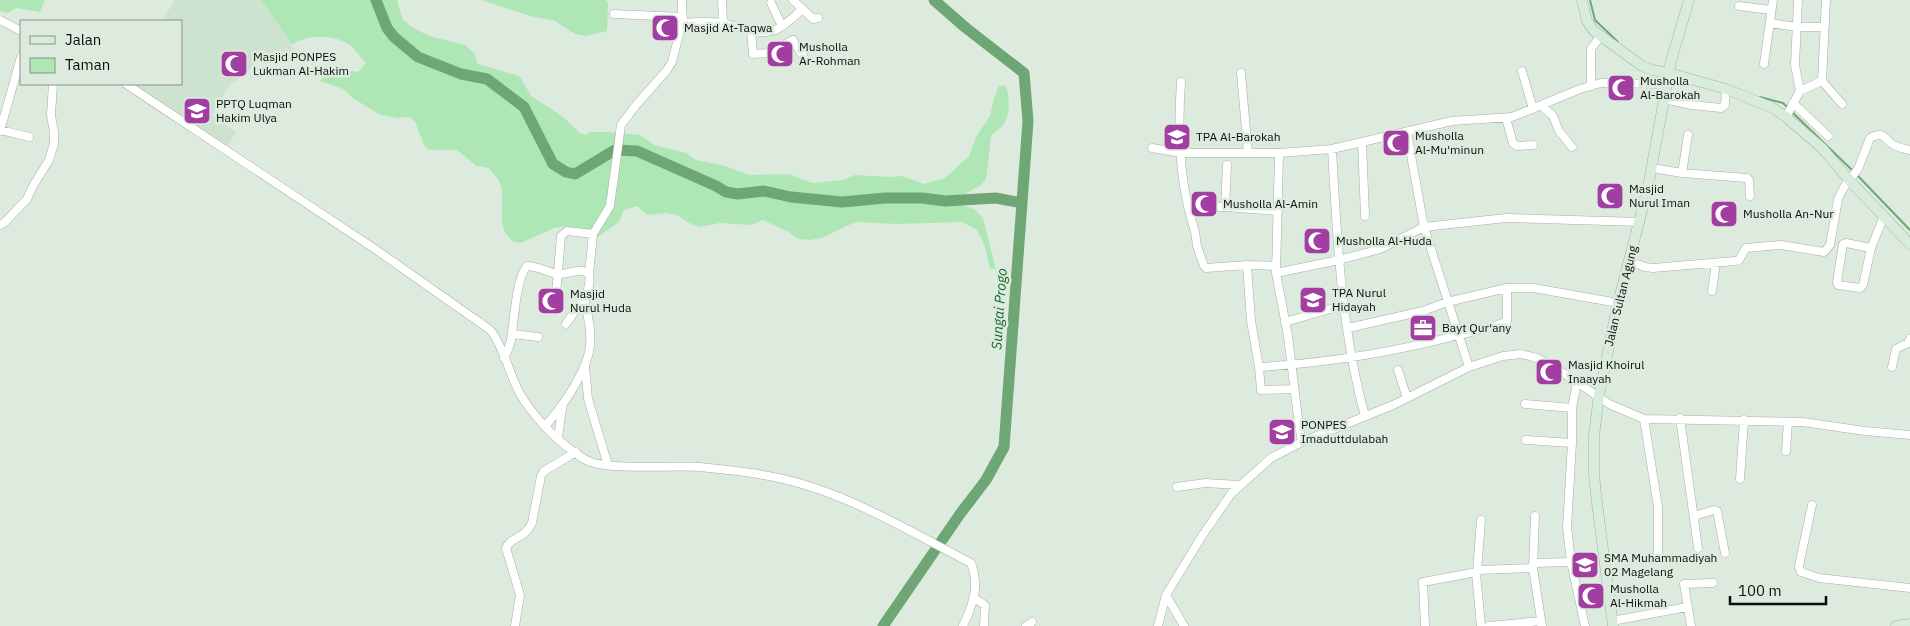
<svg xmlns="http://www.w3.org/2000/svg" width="1910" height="626" font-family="'IBM Plex Sans',sans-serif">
<rect width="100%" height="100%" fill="#ddebde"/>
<path fill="#cee2d0" d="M 175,0 L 261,0 L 294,49 L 288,54 L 278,60 L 273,56 L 267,57 L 253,65 L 246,74 L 230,85 L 224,93 L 212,115 L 236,132 L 229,144 L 222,150 L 156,111 L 133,94 L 137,84 L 181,84 L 181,21 L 162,21 Z"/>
<path fill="#afe6b6" d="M 0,0 L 45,0 L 40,12 L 16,8 L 8,13 L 0,11 Z
M 261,0 L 397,0 L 403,20 L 412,27 L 429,36 L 465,45 L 474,53 L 478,64 L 516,75 L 521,78 L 531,96 L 562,116 L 580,133 L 585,135 L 591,132 L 609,132 L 640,135 L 654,145 L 686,153 L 696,160 L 725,166 L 749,175 L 789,174 L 812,183 L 843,180 L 855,175 L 889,177 L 902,176 L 924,184 L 945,178 L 969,156 L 976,137 L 990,116 L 994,98 L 999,86 L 1005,85 C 1010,95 1011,115 1003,125 C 999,130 994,131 991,137 L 986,179 C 978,192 966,187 958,204 L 974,209 L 983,218 L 996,269 L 990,269 L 985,247 L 977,230 L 962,222 L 897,224 L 857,222 L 851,224 L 822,238 L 810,240 L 798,239 L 789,232 L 763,220 L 751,225 L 720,223 L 700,227 L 689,223 L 677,215 L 665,213 L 647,215 L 637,206 L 624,210 L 619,222 L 596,238 L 575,236 L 568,226 L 554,228 L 521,243 L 514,242 C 493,227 507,203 500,183 C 498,178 492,172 488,168 L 477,166 L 457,150 L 430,150 L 425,147 L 415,122 L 410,117 L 398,118 L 381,115 L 354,99 L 343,89 L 320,81 C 329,68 344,68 358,72 L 366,63 C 360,58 356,49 350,45 C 334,34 306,34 292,45 Z
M 481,0 L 606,0 L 608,3 L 607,31 L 586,36 L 575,34 L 555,21 L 530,16 Z"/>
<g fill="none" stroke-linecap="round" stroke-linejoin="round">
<path stroke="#6ea676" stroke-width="2" d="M 1590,0 L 1595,20 L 1618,42
M 1760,97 L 1783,103 L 1788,108
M 1791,111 L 1854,172
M 1857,175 L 1910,230"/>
<path stroke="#6ea676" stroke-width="11" d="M 376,0 L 387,28 L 394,37 L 418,57 L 461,74 L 487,79 L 524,107 L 553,164 L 566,172 L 575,174 L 615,150 L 637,151 L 716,186 L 726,192 L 738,194 L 764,191 L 791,197 L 842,202 L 885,198 L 922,198 L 945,201 L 996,198 L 1022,203
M 883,626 L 960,514 L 986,480 L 1004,447 L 1028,121 L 1024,73 L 966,28 L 934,0"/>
<defs>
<path id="street" d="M 722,0 L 723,23
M 793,0 L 813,19 L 818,18
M 771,3 L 782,26
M 1739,6 L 1771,10
M 614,14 L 683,17
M 0,20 L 21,31
M 682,23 C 695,22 708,21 721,23 C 738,25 757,37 775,30 C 785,26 794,16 803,9
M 1770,23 L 1797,27 L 1825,27
M 751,30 L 753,54 L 769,53 L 793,40 L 806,61
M 1764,64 L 1773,0
M 1522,71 L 1533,109
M 1241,73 L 1248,153
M 1822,81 L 1842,104
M 1181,82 C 1178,124 1179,167 1188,207
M 126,84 L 375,249 L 479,322 C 483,325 488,328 491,331 C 502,344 510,374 518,390 C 531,415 561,446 586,460 C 606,471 673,465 699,467 C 720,469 742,471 763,475 C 838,487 905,529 971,563 C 980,587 973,604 963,626
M 1667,84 L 1601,83 L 1580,89 L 1512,117 L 1452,121 L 1332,149 L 1279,153 L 1276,273 L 1288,336 L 1298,418 L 1302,442 L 1393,405 L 1469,367 L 1503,356 L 1521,354 L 1537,358 L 1553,366 L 1609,404 L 1644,419 L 1803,422 L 1865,431 L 1910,435
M 1591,86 L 1591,49 L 1600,37
M 1800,91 L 1822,81 L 1826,0
M 1663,99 L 1692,105 L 1721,108 L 1725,105 L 1726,89
M 1793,103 L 1828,136
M 1542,106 L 1553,116 L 1559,131 L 1572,147
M 1786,117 L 1800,91 L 1795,65 L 1798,0
M 1506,118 L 1513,143 L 1517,146 L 1533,145
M 0,130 L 29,137
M 0,131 L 21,57
M 1407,133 L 1424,227 L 1469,367
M 1362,142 L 1365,216
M 1152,148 L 1181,153 L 1279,153
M 1332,149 C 1337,238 1341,329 1365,416
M 1652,168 L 1682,173 L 1747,178 L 1749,180 L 1750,196
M 1682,173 L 1688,135
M 1225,207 L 1227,165
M 0,225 L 4,223 L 27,199 L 33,186 L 49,160 L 54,144 L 54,132 L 51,115 L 53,84
M 1871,248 L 1863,285 L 1860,288 L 1838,285 L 1837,282 L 1843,244 L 1846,243 L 1871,248 L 1884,216
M 1629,261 L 1645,267 L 1653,268 L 1735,261 L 1739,260 L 1746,248 L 1781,245 L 1824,252 L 1830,245 L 1838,199 L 1844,187 L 1858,169 L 1870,138 C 1886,130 1882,139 1894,145 C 1899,148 1905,149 1910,150
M 1247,265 L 1276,266
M 1276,273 L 1339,260 L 1380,249 L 1424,227 L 1506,218 L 1640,222
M 589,274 L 593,234
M 1712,291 L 1716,263
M 555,306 L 561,236 L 567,231 L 593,234 L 610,206 L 621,125 L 637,104 L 667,70 L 672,62 L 682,23 L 682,0
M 1285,322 L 1344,305
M 1348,328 L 1423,311 L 1447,302 L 1507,288 L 1534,288 L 1618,303
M 512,334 L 538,337
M 504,358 C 507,352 510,346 511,340 C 514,322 516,278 527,266 C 539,266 548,273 558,274 C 568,275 581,266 589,274 C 593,294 575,309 566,324
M 585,366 L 588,399 L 608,465
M 1259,367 L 1251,321 L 1247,265 L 1206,268 L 1204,266 L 1197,246 L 1195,232 L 1188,207 L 1225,207 L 1278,211
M 1892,367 L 1896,349 L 1908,343 L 1910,339
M 1398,370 L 1407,398
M 1577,382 L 1572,408 L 1572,443 L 1567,527 L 1571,562 L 1585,626
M 1294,389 L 1261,390 L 1259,367 C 1327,363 1394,352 1459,335 C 1475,331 1492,328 1507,321 L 1507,288
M 1525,404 L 1572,408
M 1680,418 L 1698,548
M 1644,419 L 1658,507 L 1658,558
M 545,426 C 562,408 588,370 590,345 C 592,330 587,313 584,298
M 558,438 L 562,408
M 1526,440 L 1572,443
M 1786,451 L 1788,422
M 1740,479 L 1744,420
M 1177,487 L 1205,483 L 1240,485
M 1812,505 L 1800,561 L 1799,567 L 1801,572 L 1819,578 L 1910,588
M 1535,516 L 1533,568 L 1542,626
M 1694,516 L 1714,510 L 1717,511 L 1725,553
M 1534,563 L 1571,562
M 1478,570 L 1533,568
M 1476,573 L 1481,626
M 1166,595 L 1184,626
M 974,598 L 985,605 L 984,626
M 1612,621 L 1687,607
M 515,626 L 520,595 L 506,548 C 511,536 524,540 532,523 L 541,476 L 544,471 L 576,452
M 1026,626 L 1032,622
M 1158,626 L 1166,595 L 1202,536 L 1231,494 L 1271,458 L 1302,442
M 1425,626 L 1423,582 L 1477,572 L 1481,520
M 1489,626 L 1541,621
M 1691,626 L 1684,584 L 1713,583"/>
<path id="secondary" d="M 1582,0 L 1587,21 L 1594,31 L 1642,66 L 1652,70 L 1669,73 L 1726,89 L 1771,107 L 1786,117 L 1822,148 L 1850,181 L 1910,244
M 1613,626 L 1597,503 L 1594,475 L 1594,436 L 1599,395 L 1618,303 L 1648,187 L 1671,61 L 1689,0
M 1896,626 L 1910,624"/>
</defs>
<use href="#street" stroke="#a3b0a4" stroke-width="9"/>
<use href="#secondary" stroke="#a3b0a4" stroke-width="11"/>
<use href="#street" stroke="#fff" stroke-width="8"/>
<use href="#secondary" stroke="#d7ecda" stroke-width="10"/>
</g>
<defs>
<symbol id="mosque-square" viewBox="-11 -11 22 22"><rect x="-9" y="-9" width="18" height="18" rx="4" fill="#a23da1" stroke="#ddebde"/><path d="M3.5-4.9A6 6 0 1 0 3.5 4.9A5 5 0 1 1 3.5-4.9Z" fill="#fff"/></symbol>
<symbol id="school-square" viewBox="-11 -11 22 22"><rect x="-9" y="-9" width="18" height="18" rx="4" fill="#a23da1" stroke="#ddebde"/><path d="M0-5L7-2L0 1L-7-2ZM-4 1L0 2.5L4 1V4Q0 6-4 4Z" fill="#fff"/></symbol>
<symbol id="office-square" viewBox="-11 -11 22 22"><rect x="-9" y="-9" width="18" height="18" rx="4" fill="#a23da1" stroke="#ddebde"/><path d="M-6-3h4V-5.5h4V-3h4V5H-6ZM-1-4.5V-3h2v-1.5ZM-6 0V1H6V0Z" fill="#fff"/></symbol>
</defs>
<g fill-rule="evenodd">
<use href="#mosque-square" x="649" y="12" width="32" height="32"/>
<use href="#mosque-square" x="764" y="38" width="32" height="32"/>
<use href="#mosque-square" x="218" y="48" width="32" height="32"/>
<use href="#mosque-square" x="1605" y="72" width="32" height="32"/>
<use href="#school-square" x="181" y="95" width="32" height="32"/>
<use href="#school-square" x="1161" y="121" width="32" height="32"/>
<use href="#mosque-square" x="1380" y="127" width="32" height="32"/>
<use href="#mosque-square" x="1594" y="180" width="32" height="32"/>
<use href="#mosque-square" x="1188" y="188" width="32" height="32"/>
<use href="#mosque-square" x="1708" y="198" width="32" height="32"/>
<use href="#mosque-square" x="1301" y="225" width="32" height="32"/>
<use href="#school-square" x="1297" y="284" width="32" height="32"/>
<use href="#mosque-square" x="535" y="285" width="32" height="32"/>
<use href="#office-square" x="1407" y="312" width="32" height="32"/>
<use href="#mosque-square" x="1533" y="356" width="32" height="32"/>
<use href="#school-square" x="1266" y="416" width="32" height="32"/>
<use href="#school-square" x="1569" y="549" width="32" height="32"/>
<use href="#mosque-square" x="1575" y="580" width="32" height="32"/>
</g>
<g text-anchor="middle" stroke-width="5" stroke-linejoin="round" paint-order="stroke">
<g font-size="12" fill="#0a0e0a" stroke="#ddebde" text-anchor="start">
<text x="684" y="32">Masjid At-Taqwa</text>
<text x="799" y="51">Musholla<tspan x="799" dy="14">Ar-Rohman</tspan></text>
<text x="253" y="61">Masjid PONPES<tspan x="253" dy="14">Lukman Al-Hakim</tspan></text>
<text x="1640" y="85">Musholla<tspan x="1640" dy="14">Al-Barokah</tspan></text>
<text x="216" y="108">PPTQ Luqman<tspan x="216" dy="14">Hakim Ulya</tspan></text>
<text x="1415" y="140">Musholla<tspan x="1415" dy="14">Al-Mu'minun</tspan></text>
<text x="1196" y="141">TPA Al-Barokah</text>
<text x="1629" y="193">Masjid<tspan x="1629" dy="14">Nurul Iman</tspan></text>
<text x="1223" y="208">Musholla Al-Amin</text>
<text x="1743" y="218">Musholla An-Nur</text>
<text x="1336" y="245">Musholla Al-Huda</text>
<text x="1332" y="297">TPA Nurul<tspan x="1332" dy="14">Hidayah</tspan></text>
<text x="570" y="298">Masjid<tspan x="570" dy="14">Nurul Huda</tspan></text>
<text x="1442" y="332">Bayt Qur'any</text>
<text x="1568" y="369">Masjid Khoirul<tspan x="1568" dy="14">Inaayah</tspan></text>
<text x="1301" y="429">PONPES<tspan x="1301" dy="14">Imaduttdulabah</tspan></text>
<text x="1604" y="562">SMA Muhammadiyah<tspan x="1604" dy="14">02 Magelang</tspan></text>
<text x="1610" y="593">Musholla<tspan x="1610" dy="14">Al-Hikmah</tspan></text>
</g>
<g font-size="12" fill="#0a0e0a" stroke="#ddebde">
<text transform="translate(1621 296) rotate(-76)" y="4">Jalan Sultan Agung</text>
</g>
<g font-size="14" font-style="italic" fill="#13682b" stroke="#ddebde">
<text transform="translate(999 309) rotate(-86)" y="5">Sungai Progo</text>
</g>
</g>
<rect x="20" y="20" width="162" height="65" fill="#ddebde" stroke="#899389"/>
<rect x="30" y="36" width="25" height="8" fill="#d7ecda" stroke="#899389"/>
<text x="65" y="45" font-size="15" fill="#0a0e0a">Jalan</text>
<rect x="30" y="58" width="25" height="15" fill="#afe6b6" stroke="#899389"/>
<text x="65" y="70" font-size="15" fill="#0a0e0a">Taman</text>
<path d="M1730 596v8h96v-8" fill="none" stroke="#0a0e0a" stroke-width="2.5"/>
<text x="1738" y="596" font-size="15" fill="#0a0e0a" stroke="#ddebde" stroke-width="4" paint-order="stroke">100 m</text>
</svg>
